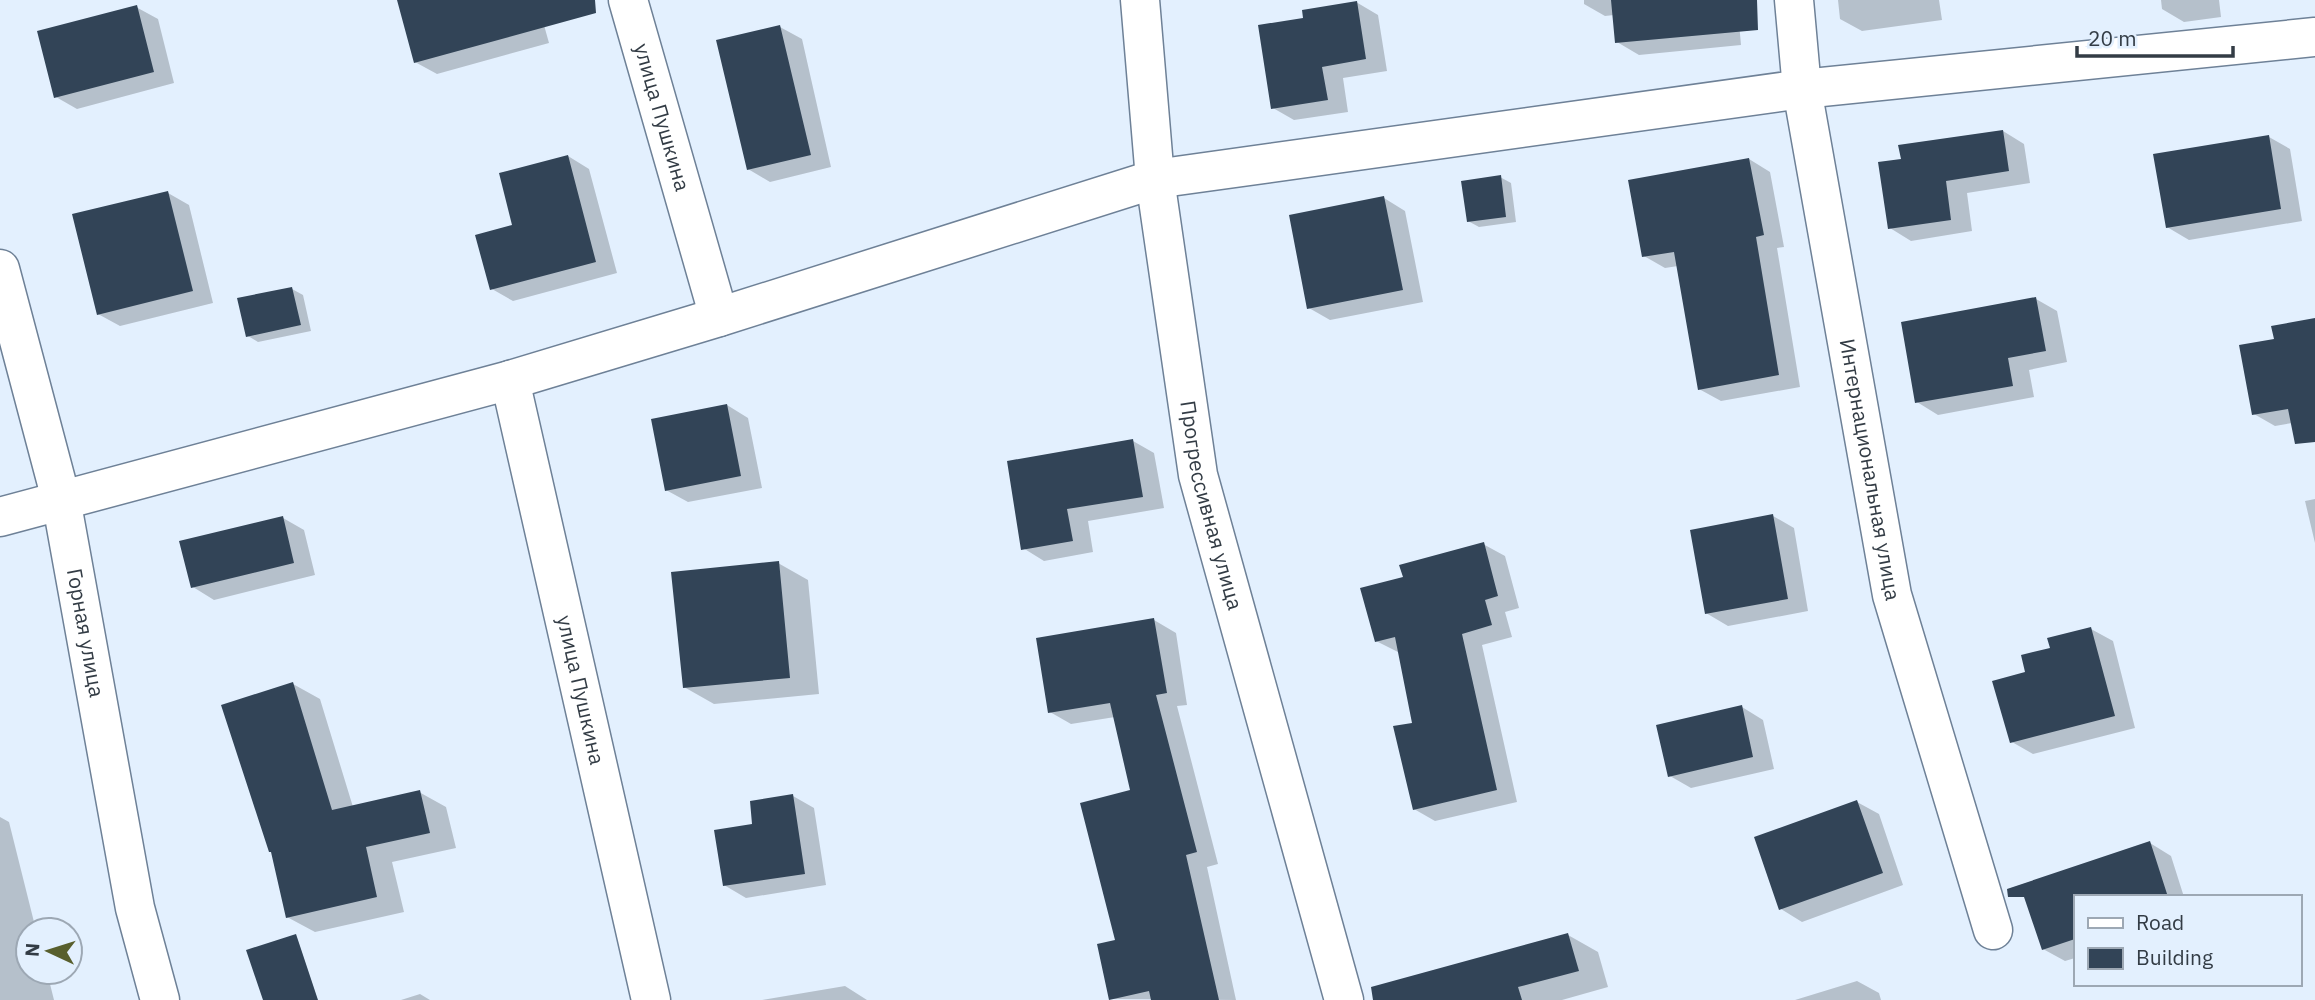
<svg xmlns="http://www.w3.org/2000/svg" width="2315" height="1000" font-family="'IBM Plex Sans',sans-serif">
<rect width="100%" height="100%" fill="#e3f0fe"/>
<path fill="#0003" d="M 406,0 L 537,0 L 549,43 L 437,74 L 415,62 Z
M 1584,0 L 1737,0 L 1741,45 L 1639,55 L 1617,42 L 1614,15 L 1605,16 L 1584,4 Z
M 1838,0 L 1939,0 L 1942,20 L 1862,31 L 1840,19 Z
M 2161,0 L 2219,0 L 2221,17 L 2184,22 L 2162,9 Z
M 1356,2 L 1378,15 L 1387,71 L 1343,78 L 1348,112 L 1294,120 L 1273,108 L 1305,19 Z
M 136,7 L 158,19 L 174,83 L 77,109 L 56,97 Z
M 780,27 L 802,39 L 831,167 L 770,182 L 748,169 Z
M 2003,131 L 2024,144 L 2030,183 L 1967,193 L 1972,231 L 1911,241 L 1890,228 L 1903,161 Z
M 2269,137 L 2290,149 L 2302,221 L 2189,240 L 2167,227 Z
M 568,156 L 589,169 L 617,273 L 513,301 L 492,289 L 515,226 Z
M 1749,159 L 1770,172 L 1784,247 L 1777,248 L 1800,387 L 1721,401 L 1699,389 L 1678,266 L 1665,268 L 1644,256 Z
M 1500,177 L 1511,183 L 1516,222 L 1479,227 L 1468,221 Z
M 168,193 L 189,205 L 213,303 L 120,326 L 98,314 Z
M 1384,198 L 1405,211 L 1423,302 L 1330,320 L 1309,308 Z
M 292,289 L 303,295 L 311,331 L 258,342 L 248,336 Z
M 2036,299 L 2057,311 L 2067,362 L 2029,370 L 2034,397 L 1938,415 L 1917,402 Z
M 2315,320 L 2315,419 L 2275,426 L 2254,414 L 2276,340 Z
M 727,405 L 748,418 L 762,488 L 688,502 L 666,490 Z
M 1133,441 L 1154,453 L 1164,508 L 1088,521 L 1093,552 L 1044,561 L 1023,548 Z
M 2315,499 L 2315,543 L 2305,501 Z
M 1773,516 L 1794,528 L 1808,611 L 1728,626 L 1706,613 Z
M 283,518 L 304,530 L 315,575 L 214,600 L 193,587 Z
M 1483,544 L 1505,556 L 1519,608 L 1505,612 L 1512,637 L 1482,645 L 1517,802 L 1435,821 L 1414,809 L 1414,724 L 1400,653 L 1376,641 L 1405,578 Z
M 778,563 L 808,580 L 819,694 L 714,704 L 684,687 Z
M 1154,620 L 1176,633 L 1187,705 L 1177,706 L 1218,864 L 1207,867 L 1236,1000 L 1111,999 L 1132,791 L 1115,717 L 1071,724 L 1050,712 Z
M 2091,629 L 2113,641 L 2135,728 L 2033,754 L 2012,742 L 2028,673 L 2052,650 Z
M 293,684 L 320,699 L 353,807 L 419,792 L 446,807 L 456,848 L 392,862 L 404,912 L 315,932 L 287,917 Z
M 1742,707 L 1763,720 L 1774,769 L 1691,788 L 1670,776 Z
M 793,796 L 814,808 L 826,885 L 746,898 L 724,885 L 754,825 Z
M 1857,802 L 1879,814 L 1903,885 L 1802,922 L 1781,909 Z
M 0,817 L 9,822 L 36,930 L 28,930 L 28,972 L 47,972 L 54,1000 L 0,1000 Z
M 2150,843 L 2171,856 L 2184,897 L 2075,897 L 2075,958 L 2065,961 L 2043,949 L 2022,885 Z
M 1568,935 L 1598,952 L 1608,987 L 1562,1000 L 1440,1000 Z
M 1857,981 L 1879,993 L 1881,1000 L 1795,1000 Z
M 845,986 L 867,1000 L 762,1000 Z
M 420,994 L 430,1000 L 401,1000 Z"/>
<path fill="#324457" d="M 397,0 L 595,0 L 596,13 L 414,63 Z
M 1611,0 L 1757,0 L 1758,30 L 1615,43 Z
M 1357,1 L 1366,59 L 1322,67 L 1328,100 L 1271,109 L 1258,25 L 1303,18 L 1302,10 Z
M 137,5 L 154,72 L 54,98 L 37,31 Z
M 780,25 L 811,155 L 747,170 L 716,40 Z
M 2003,130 L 2009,171 L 1946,181 L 1951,220 L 1888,229 L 1878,162 L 1901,159 L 1898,145 Z
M 2269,135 L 2281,209 L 2166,228 L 2153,154 Z
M 568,155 L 596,262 L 490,290 L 475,235 L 512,225 L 499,173 Z
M 1749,158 L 1764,235 L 1756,237 L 1779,375 L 1698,390 L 1674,252 L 1642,257 L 1628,180 Z
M 1501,175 L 1506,217 L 1467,222 L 1461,181 Z
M 168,191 L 193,291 L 97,315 L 72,214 Z
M 1384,196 L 1403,290 L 1307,309 L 1289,215 Z
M 292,287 L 301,325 L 246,337 L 237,298 Z
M 2036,297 L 2046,351 L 2008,358 L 2013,386 L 1915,403 L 1901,322 Z
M 2315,318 L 2315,442 L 2295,444 L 2288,409 L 2252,415 L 2239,345 L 2274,339 L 2271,326 Z
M 727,404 L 741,476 L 665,491 L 651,419 Z
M 1133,439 L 1143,497 L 1067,509 L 1073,541 L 1021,550 L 1007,461 Z
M 1773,514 L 1788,599 L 1705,614 L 1690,530 Z
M 283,516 L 294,563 L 191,588 L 179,541 Z
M 1484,542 L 1498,596 L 1485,600 L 1492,625 L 1462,634 L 1497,790 L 1413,810 L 1393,726 L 1412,723 L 1395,637 L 1375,642 L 1360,588 L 1403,577 L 1399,565 Z
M 779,561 L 790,678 L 683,688 L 671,572 Z
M 1154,618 L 1167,693 L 1156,695 L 1197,852 L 1186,855 L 1219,1000 L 1151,1000 L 1149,991 L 1109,1000 L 1097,944 L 1115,940 L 1080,803 L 1130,790 L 1110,703 L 1048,713 L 1036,638 Z
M 2091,627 L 2115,716 L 2010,743 L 1992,681 L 2025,672 L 2021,655 L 2050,648 L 2047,638 Z
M 293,682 L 332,810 L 420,790 L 430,833 L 366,847 L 377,897 L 286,918 L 271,852 L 269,852 L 221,705 Z
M 1742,705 L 1753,757 L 1668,777 L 1656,725 Z
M 793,794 L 805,874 L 723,886 L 714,830 L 752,824 L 750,801 Z
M 1857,800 L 1883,873 L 1779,910 L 1754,837 Z
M 2150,841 L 2168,897 L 2075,897 L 2075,939 L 2042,950 L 2024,897 L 2008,897 L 2007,889 Z
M 1568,933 L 1579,971 L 1518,987 L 1522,1000 L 1373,1000 L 1371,987 Z
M 296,934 L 318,1000 L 263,1000 L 246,950 Z"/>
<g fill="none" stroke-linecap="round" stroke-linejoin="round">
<defs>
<g id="minor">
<path id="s1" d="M 628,0 L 719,317"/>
<path id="s2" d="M 1140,0 L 1155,179 L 1198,475 L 1344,1000"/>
<path id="s3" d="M 1794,0 L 1802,89 L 1892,595 L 1993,930"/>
<path id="s4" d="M 0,269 L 61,499 L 135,908 L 160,1000"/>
<path id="s5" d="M 510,380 L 651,1000"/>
<path d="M 0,517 L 510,380 L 719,317 L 1155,179 L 1802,89 L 2315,37"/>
</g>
</defs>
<use href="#minor" stroke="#6e8197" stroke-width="41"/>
<use href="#minor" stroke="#fff" stroke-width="38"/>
</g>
<g text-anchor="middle" stroke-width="7" stroke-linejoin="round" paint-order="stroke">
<g font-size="21" fill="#333c45" stroke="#e3f0fe">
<text dy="7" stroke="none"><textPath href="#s1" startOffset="122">улица Пушкина</textPath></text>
<text dy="7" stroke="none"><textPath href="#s3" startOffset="476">Интернациональная улица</textPath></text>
<text dy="7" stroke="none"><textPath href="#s2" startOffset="511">Прогрессивная улица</textPath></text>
<text dy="7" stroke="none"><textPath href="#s4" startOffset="374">Горная улица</textPath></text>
<text dy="7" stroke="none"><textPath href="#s5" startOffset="318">улица Пушкина</textPath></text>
</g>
</g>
<rect x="2074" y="895" width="228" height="91" fill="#e3f0fe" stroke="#9da8b4" stroke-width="2"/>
<rect x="2088" y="918" width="35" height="10" fill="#ffffff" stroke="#9da8b4" stroke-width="2"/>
<text x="2136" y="930" font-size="21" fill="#333c45">Road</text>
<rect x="2088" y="948" width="35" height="21" fill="#324457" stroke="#9da8b4" stroke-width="2"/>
<text x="2136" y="965" font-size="21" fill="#333c45">Building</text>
<g transform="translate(49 951) rotate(274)"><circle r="33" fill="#e3f0fe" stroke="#9da8b4" stroke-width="2"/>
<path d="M0-5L12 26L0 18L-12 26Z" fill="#585f2d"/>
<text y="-10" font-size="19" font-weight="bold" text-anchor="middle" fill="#333c45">N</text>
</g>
<path d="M2077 46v10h156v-10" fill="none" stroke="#333c45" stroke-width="3.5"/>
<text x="2088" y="46" font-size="21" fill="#333c45" stroke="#e3f0fe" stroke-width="5" paint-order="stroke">20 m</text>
</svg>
